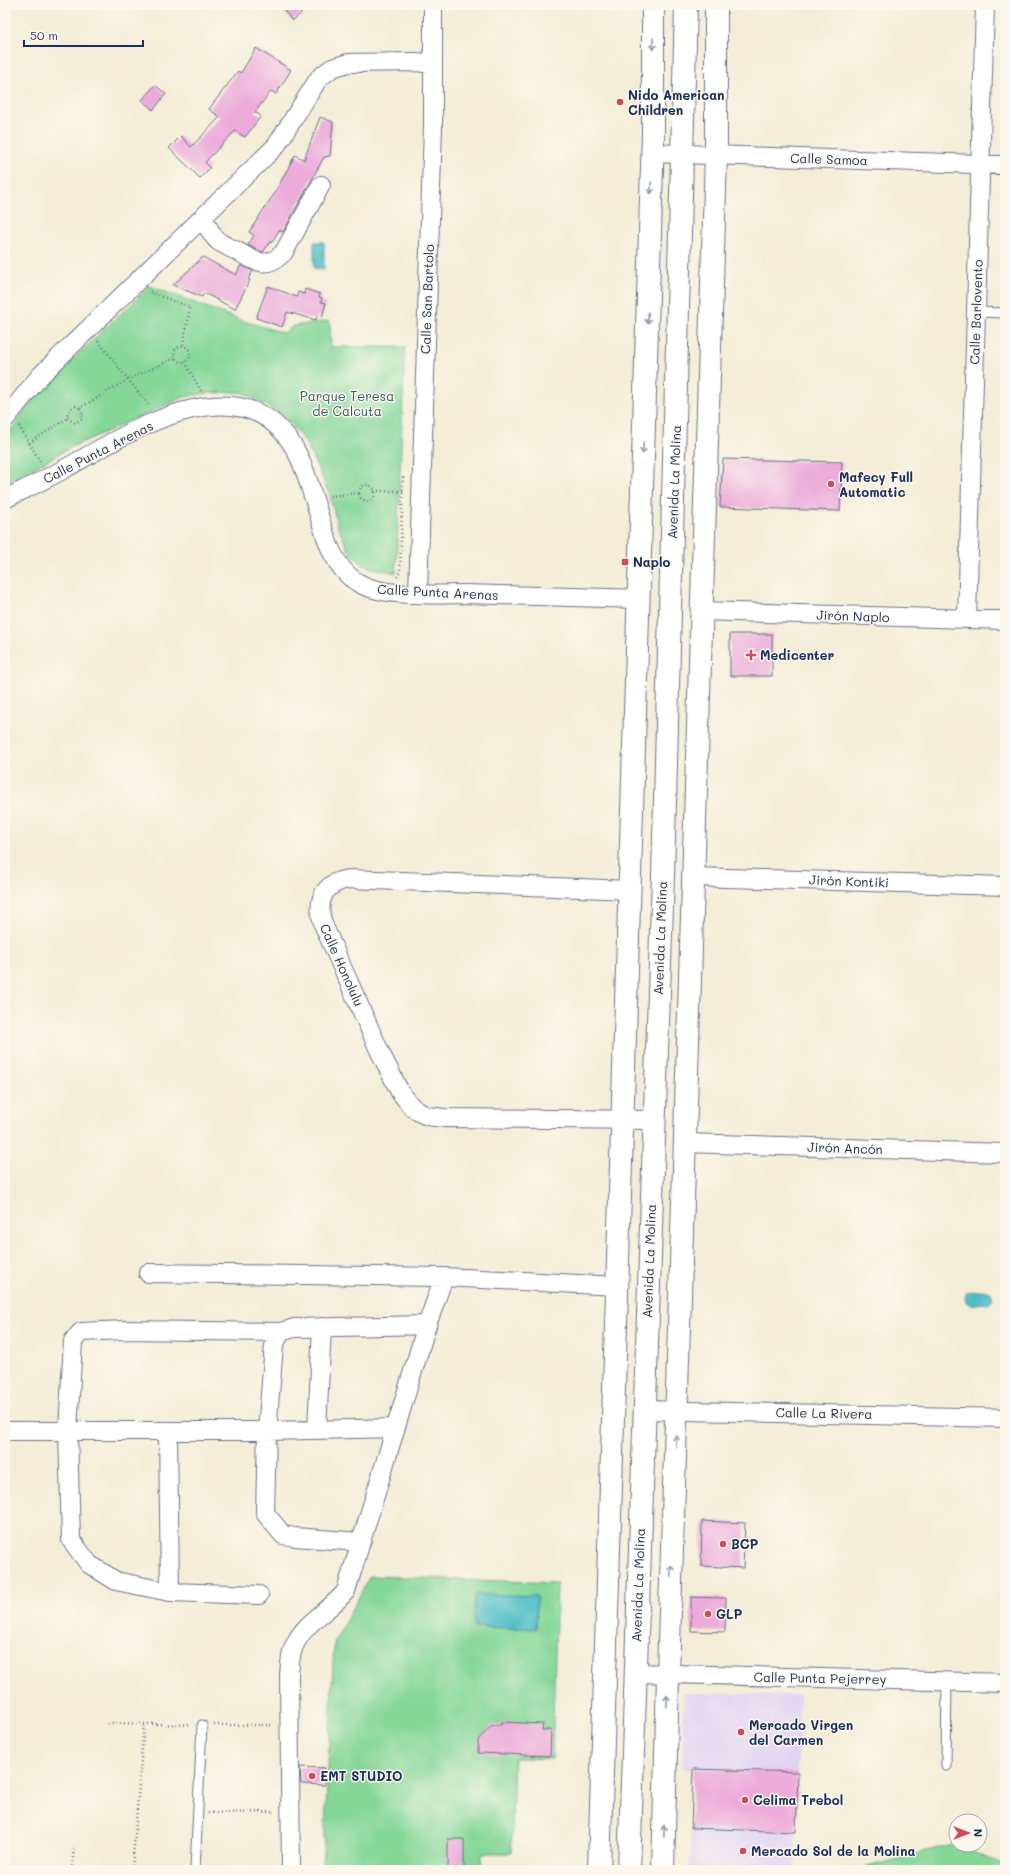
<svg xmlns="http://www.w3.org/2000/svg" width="1010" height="1875" font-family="Mali,sans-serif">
<rect width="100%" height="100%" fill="#fbf7ec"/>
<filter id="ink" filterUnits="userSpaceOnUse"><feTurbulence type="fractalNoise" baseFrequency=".025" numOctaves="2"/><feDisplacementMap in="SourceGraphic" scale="8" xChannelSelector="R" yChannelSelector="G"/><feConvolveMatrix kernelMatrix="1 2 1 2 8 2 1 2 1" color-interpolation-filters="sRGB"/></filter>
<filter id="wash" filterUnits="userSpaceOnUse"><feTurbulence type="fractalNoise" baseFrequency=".012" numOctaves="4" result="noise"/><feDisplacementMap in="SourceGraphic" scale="16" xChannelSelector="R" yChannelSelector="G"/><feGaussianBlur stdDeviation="0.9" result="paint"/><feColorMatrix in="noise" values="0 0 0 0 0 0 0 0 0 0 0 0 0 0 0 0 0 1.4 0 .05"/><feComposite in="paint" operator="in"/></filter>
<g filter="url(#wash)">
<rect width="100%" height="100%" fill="#f3edd7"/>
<path fill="#e1d4f3" d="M 683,1693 L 800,1695 L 798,1772 L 682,1769 Z
M 691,1828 L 796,1832 L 795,1870 L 690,1870 Z"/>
<path fill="#85d798" stroke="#50837b" d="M 150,286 L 243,321 L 284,333 L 293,326 L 330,321 L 331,347 L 405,347 L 396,573 L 364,566 L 350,553 L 338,527 L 329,493 L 306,443 L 284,415 L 242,392 L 207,393 L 184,397 L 74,446 L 5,483 L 5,439 L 35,395 Z
M 370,1576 L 557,1583 L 552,1759 L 514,1758 L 511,1853 L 482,1853 L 481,1870 L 323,1870 L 334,1643 Z
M 953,1844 L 1005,1865 L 1005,1870 L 856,1870 Z"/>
<path fill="#50bec7" stroke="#367692" d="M 314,242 L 324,242 L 324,269 L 314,268 Z
M 984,1290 L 991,1292 L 993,1299 L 989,1304 L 981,1303 L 974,1306 L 966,1302 L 965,1297 L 967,1292 Z
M 475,1594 L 537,1596 L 536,1629 L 474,1627 Z"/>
<g id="blocks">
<path fill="#ecabda" d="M 280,5 L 311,5 L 292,21 Z
M 256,48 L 291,70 L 276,94 L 271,91 L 255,112 L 261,116 L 245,137 L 235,131 L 205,162 L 210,168 L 200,178 L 169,148 L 181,136 L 191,147 L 220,117 L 209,109 L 238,71 L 241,73 Z
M 155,85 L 166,94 L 153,110 L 142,100 Z
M 320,117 L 333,122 L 330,156 L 324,157 L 283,232 L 279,230 L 272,242 L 270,242 L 263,252 L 255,249 L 248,245 L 254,235 L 249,232 L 276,191 L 295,155 L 304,160 Z
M 203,257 L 236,275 L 241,265 L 253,271 L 248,279 L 250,280 L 235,309 L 204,293 L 202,297 L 173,285 Z
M 268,286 L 297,297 L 298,292 L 304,294 L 305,289 L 320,294 L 319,297 L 322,298 L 321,302 L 326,303 L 322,317 L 317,316 L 316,320 L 287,312 L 282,327 L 256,318 Z
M 723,459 L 842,462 L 840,511 L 720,507 Z
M 730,634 L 772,634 L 772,676 L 730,676 Z
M 702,1521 L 745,1523 L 743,1568 L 701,1566 Z
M 691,1597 L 726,1598 L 725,1632 L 691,1631 Z
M 502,1722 L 543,1724 L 542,1730 L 551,1730 L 550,1756 L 478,1753 L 478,1740 L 492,1725 L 501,1725 Z
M 300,1767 L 325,1768 L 325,1785 L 301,1784 Z
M 693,1769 L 798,1772 L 796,1832 L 691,1828 Z
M 448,1839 L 464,1839 L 464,1870 L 448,1870 Z"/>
</g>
</g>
<g filter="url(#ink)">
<use href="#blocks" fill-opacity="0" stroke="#677288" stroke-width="1"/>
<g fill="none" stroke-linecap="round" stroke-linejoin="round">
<defs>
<path id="service" d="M 976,312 L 1005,313
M 946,1766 L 947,1681
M 195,1870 L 202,1725"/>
<path id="minor" d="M 652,153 L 1005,165
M 203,217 C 207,225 211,235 218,241 C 223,245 231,248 237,251 C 256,262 267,270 284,252 L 321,185
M 5,419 L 40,376 L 276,146 L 319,78 L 332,68 L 348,63 L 417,62 L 433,64
M 5,499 C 25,489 46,479 66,468 C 120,438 219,372 277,426 C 297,444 305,470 313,496 C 323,525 329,565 357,582 C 382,598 436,594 466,594 C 524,596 581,597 638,599
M 418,593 L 433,126 L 433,5
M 701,611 L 1005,620
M 967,619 L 985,5
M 693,877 L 1005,886
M 630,890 L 350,879 C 323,882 316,901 323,924 L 379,1050 L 400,1092 L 412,1107 L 419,1112 L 427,1116 L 444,1118 L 654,1120
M 685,1143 L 1005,1153
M 148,1273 L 444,1277 L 617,1286
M 644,1410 L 1005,1418
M 317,1429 L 322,1327
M 5,1431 L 267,1431 L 395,1428
M 168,1431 L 170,1592
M 360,1542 L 295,1537 L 283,1535 L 265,1513 L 267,1431 L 274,1345 L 281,1332 L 294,1328 L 427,1325
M 259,1595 L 170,1592 L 116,1581 L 89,1564 L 71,1540 L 68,1431 L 73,1341 L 81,1332 L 125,1330 L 281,1332
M 635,1673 L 1005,1683
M 291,1870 L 289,1674 C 290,1666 290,1657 293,1649 C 302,1623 330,1611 346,1591 L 427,1325 L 444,1277"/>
<path id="primary" d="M 599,1870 L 648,296 L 653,135 L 653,5
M 629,1870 L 663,876 L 686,5
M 663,1870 L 668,1675 L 716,156 L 716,5"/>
</defs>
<use href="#service" stroke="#677288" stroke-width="11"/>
<use href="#minor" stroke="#677288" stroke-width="20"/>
<use href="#primary" stroke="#677288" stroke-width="24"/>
<path stroke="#677288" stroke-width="2.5" stroke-dasharray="1 3" stroke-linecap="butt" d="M 150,292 L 190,307 L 183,346
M 98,341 L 149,406
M174 354a8 8 0 1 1 16 0a8 8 0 1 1-16 0Z
M 185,362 L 201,391
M 80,408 L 83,414 L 82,419 L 75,423 L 70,420 L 67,415 L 71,408 L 76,406 L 80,408 L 129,379 L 175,358
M 19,426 L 41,463
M 29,443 L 68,418
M359 493a8 8 0 1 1 16 0a8 8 0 1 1-16 0Z
M 374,491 L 403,491
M 330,496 L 359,493
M 397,577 L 400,572 L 403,476
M 108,1723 L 191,1725
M 214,1725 L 273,1725
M 208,1813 L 275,1812
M 72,1870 L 74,1846
M 132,1870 L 144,1724"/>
<use href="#service" stroke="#fff" stroke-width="9"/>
<use href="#minor" stroke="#fff" stroke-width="18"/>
<use href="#primary" stroke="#fff" stroke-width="22"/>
</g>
<defs><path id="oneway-shaft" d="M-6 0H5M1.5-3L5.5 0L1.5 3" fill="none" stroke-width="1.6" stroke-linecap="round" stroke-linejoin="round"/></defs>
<g stroke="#8d97ae">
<use href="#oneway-shaft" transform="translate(653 44) rotate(90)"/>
<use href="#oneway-shaft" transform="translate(651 188) rotate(92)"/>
<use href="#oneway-shaft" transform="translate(648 318) rotate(92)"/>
<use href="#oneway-shaft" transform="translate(643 448) rotate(92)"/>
<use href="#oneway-shaft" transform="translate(676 1441) rotate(-88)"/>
<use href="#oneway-shaft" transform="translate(671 1571) rotate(-88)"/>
<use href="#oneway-shaft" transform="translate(667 1701) rotate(-89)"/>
<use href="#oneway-shaft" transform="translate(664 1831) rotate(-89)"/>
</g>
</g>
<g fill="#d1495b" stroke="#fbf7ec" stroke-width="1.5">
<circle cx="620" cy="102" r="4"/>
<circle cx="831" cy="484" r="4"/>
<rect x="621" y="558" width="8" height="8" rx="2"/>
<path d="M749 649h4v4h4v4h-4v4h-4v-4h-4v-4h4z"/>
<circle cx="723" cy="1544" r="4"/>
<circle cx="708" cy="1614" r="4"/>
<circle cx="741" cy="1732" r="4"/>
<circle cx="312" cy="1776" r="4"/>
<circle cx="745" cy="1800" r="4"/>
<circle cx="743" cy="1851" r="4"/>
</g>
<g text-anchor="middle" stroke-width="3" stroke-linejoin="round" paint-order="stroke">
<g font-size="13" font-weight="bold" fill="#1b2f5e" stroke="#fbf7ec" text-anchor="start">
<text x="628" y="100">Nido American<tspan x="628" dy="15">Children</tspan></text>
<text x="839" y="482">Mafecy Full<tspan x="839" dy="15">Automatic</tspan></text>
<text x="633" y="567">Naplo</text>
<text x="760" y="660">Medicenter</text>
<text x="731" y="1549">BCP</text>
<text x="716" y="1619">GLP</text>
<text x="749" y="1730">Mercado Virgen<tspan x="749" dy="15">del Carmen</tspan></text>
<text x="320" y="1781">EMT STUDIO</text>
<text x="753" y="1805">Celima Trebol</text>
<text x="751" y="1856">Mercado Sol de la Molina</text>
</g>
<g font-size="13" fill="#1b2f5e" stroke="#fbf7ec">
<text transform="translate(829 159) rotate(2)" y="5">Calle Samoa</text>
<text transform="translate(427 299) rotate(-88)" y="5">Calle San Bartolo</text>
<text transform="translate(976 312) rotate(-88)" y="5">Calle Barlovento</text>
<text transform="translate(98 452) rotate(-27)" y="5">Calle Punta Arenas</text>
<text transform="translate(674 482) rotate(-88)" y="5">Avenida La Molina</text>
<text transform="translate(438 592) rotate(3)" y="5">Calle Punta Arenas</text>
<text transform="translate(853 616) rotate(2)" y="5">Jirón Naplo</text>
<text transform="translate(849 881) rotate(2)" y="5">Jirón Kontiki</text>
<text transform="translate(660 938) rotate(-88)" y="5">Avenida La Molina</text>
<text transform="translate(342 965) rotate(66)" y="5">Calle Honolulu</text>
<text transform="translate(845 1148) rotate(2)" y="5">Jirón Ancón</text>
<text transform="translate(649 1261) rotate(-88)" y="5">Avenida La Molina</text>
<text transform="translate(824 1413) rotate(1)" y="5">Calle La Rivera</text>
<text transform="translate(638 1585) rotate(-88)" y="5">Avenida La Molina</text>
<text transform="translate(820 1678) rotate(1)" y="5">Calle Punta Pejerrey</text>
</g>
<g font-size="13" fill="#36596c" stroke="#fbf7ec">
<text x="347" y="401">Parque Teresa<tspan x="347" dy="15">de Calcuta</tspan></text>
</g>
</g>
<rect width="1010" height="1875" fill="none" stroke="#fbf7ec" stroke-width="20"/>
<g transform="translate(968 1833) rotate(90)"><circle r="19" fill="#fbf7ec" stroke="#a1a7b3"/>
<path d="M0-3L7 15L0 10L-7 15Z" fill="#d1495b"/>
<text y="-6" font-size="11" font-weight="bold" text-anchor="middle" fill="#1b2f5e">N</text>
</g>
<path d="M24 40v6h119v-6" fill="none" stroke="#1b2f5e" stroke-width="2"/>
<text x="30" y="40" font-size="12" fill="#1b2f5e" stroke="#fbf7ec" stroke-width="3" paint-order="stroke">50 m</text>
</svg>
